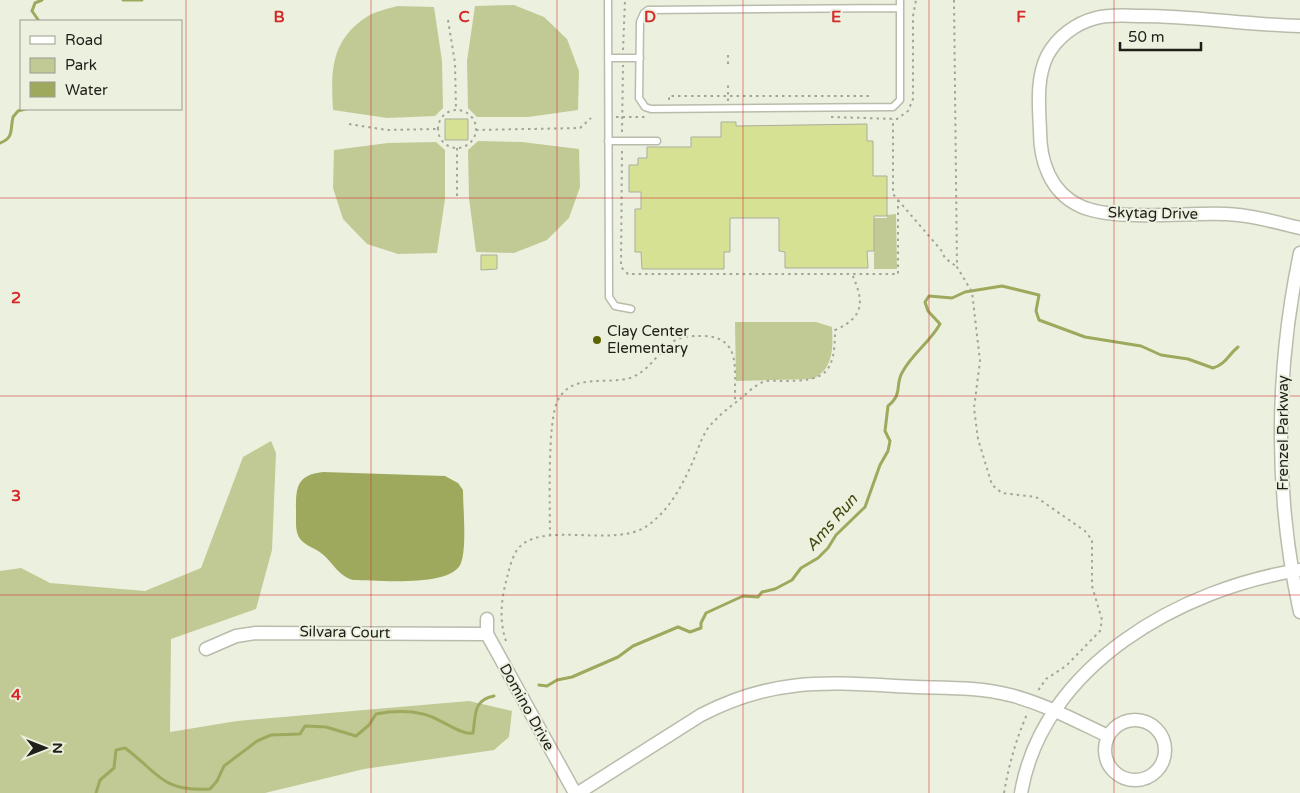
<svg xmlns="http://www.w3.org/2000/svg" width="1300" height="793" font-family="'Varela Round',sans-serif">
<rect width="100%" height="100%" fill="#ecf0de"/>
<path fill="#c1c995" d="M 514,5 L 544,17 L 567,39 L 579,71 L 578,110 L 528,117 L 477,117 L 468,108 L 467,61 L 475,6 Z
M 397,6 L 434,7 L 442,61 L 443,108 L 435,116 L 387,118 L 333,110 C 331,73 330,42 365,18 C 373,12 387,9 397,6 Z
M 478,141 L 522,142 L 579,149 L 580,187 L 569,218 L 547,240 L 514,253 L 476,252 L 469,198 L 468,150 Z
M 436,142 L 445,150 L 445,199 L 437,253 L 398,254 L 367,244 L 343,219 L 333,188 L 334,150 L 388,143 Z
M 896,214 L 897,269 L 874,269 L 874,218 L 887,218 L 887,215 Z
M 735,322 L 816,322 L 832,327 C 833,348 834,368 813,379 L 736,381 Z
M 271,441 L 276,453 L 272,550 L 256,609 L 171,639 L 170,732 L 237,721 L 469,701 L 512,711 L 509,737 L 494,750 L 364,769 L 265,793 L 0,793 L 0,571 L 21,568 L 50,583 L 145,591 L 201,568 L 243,457 Z"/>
<path fill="#9fa95d" d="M 323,472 L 445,476 L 458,483 L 463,490 C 463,508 467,547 461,563 C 452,588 376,580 353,580 C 338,576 333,562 321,553 C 315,548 306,546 301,540 C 295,533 296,523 296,514 C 296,489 295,475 323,472 Z"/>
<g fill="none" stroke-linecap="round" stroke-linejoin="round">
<path stroke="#9fa95d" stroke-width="3" d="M 123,0 L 142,0
M 39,21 L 32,11 L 35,3 L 42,0
M 0,143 C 14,138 10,130 13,117 L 18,111 L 25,109
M 539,685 L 547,686 L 557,680 L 572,677 L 618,657 L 633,646 L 678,627 L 690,632 L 701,628 L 701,623 L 706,613 L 743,596 L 758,597 L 762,592 L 775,589 L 792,580 L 801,568 L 818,558 L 828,548 L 836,535 L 865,507 L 880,465 L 888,451 L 890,441 L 885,431 L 888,406 C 904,393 894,385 903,371 C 913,353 930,342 940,324 L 928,311 L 925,302 L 929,296 L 952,298 L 965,292 L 1002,286 L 1039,295 L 1036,311 L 1039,320 L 1085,337 L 1141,346 L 1161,355 L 1188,359 L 1213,368 C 1226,364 1228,355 1238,347
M 96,793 L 100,780 L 114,768 L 116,750 L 125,748 C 159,773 161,792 210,789 L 217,781 L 224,766 L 257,741 L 271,735 L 300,734 L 305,726 L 326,727 L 356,736 L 369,725 L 376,714 C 392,711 406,710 423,714 C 439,717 461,736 473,733 C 476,714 473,700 494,696"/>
</g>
<path fill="#d6e194" stroke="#abae9d" d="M 445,119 L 468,119 L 468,140 L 445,140 Z
M 721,122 L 736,122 L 736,126 L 867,124 L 867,141 L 873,141 L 873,176 L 887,176 L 887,216 L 874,216 L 874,251 L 867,251 L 868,268 L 785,268 L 785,252 L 779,251 L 779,218 L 730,218 L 730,252 L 724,252 L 724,269 L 642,269 L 641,252 L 635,252 L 635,209 L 641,209 L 641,192 L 629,192 L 629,165 L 638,165 L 638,158 L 647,158 L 647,147 L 691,147 L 691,137 L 721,137 Z
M 481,255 L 497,255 L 497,269 L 481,270 Z"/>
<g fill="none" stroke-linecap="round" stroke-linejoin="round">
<defs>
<path id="service" d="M 608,0 L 609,297 L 615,306 L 631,309
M 900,0 C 900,31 900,62 900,93 L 900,100 L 893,107 L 651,109 L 645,107 L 639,98 L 640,22 L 644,13 L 648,10 L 900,8
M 608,58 L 640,58
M 608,141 L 657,141"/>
<path id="minor" d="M 1300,26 C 1247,25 1195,16 1142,16 C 1127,16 1111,14 1096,18 C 1076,23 1057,37 1047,56 C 1036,79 1039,106 1040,131 C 1040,161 1050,192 1080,206 C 1115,222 1185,212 1226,214 C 1251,215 1275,222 1300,228
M 1300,253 C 1275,373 1274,492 1300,612
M 487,619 L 487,634 L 575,793
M 206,649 L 236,636 L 256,633 L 487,634
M1105 750a30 30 0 1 1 60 0a30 30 0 1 1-60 0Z
M 578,793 L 701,715 C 778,675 833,683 916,687 C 947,688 980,687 1010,695 C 1045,704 1076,721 1108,736
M 1021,793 C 1043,665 1182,588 1300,570"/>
</defs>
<use href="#service" stroke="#b9bcab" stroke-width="9"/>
<use href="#minor" stroke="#b9bcab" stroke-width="15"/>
<path stroke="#a2a597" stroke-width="2" stroke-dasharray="2.5 4" stroke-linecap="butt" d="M 954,0 L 957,267 L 972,292 L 980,361 L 974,408 L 978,439 L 992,485 L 1002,493 L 1036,497 L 1085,531 L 1092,540 L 1092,586 L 1102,620 L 1100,631 L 1066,666 L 1046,679 L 1037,692
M 448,20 L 455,63 L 456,110
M 623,50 L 625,0
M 728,55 L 728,68
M 669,100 L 669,96 L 870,96
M 728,101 L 728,84
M438 129a19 19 0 1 1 38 0a19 19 0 1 1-38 0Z
M 616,117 L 646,117
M 831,117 L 897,119 L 908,111 L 913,99 L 913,16 L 916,0
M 349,124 L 387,130 L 438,129
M 476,130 L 580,128 L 591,118
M 622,132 L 623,65
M 457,148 L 457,198
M 622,151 L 621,267 L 628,274 L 898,274 L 898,200 L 893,194 L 893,119
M 898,200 L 941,250 L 945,258 L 957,267
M 550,536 C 550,508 547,420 558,400 C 572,373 605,385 630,378 C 649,371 655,356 670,344 C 679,336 691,336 702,336 C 743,336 734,372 735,402
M 506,641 C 499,621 501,599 507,578 C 509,569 512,558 517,550 C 539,519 614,549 647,526 C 670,510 683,484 694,459 C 698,449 702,437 708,428 C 717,417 728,408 739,400 C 746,394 755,385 763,382 C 768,380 777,381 782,381 C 825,381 835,375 835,330 C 865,317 864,301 852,274
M 1004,793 C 1009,764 1016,739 1028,712"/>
<use href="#service" stroke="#fff" stroke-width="6"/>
<use href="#minor" stroke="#fff" stroke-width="12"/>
</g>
<path fill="none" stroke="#d62828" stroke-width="1" stroke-opacity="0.55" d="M 186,0 L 186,793M 371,0 L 371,793M 557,0 L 557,793M 743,0 L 743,793M 929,0 L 929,793M 1114,0 L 1114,793M 0,198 L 1300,198M 0,396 L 1300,396M 0,595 L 1300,595"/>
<circle fill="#5d6503" stroke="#ecf0de" stroke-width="2" cx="597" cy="340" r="5"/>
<g text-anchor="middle" stroke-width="4" stroke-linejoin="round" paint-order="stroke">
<g font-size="15" fill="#1e1f19" stroke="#ecf0de">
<text transform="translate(1153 213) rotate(1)" y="5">Skytag Drive</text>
<text transform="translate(1283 433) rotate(-90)" y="5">Frenzel Parkway</text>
<text transform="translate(345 632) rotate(1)" y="5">Silvara Court</text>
<text transform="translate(527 707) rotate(61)" y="5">Domino Drive</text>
</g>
<g font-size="15" fill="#1e1f19" stroke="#ecf0de" text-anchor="start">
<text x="607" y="336">Clay Center<tspan x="607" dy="17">Elementary</tspan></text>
</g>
<g font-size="16" font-style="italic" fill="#444910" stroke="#ecf0de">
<text transform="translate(831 522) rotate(-49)" y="6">Ams Run</text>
</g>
</g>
<g font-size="16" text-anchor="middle" font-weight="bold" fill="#d62828" stroke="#ecf0de" stroke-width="4" stroke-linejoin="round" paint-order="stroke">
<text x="279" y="22">B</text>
<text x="464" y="22">C</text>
<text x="650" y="22">D</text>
<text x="836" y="22">E</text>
<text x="1021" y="22">F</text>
<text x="16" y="303">2</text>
<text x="16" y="501">3</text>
<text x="16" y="700">4</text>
</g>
<rect x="20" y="20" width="162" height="90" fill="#ecf0de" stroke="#9a9c8f"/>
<rect x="30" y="36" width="25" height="8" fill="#ffffff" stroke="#9a9c8f"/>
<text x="65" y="45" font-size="15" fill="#1e1f19">Road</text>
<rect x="30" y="58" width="25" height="15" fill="#c1c995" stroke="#9a9c8f"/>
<text x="65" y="70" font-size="15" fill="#1e1f19">Park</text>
<rect x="30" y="82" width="25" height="15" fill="#9fa95d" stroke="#9a9c8f"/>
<text x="65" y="95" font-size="15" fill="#1e1f19">Water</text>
<g transform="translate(45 748) rotate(90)" stroke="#ecf0de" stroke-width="4" paint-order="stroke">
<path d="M0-4L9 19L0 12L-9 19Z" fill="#1e1f19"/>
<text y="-8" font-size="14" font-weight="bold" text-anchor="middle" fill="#1e1f19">N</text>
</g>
<path d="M1120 42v8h81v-8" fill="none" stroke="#1e1f19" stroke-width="2.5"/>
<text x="1128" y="42" font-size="15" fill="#1e1f19" stroke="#ecf0de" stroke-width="4" paint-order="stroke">50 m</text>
</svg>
